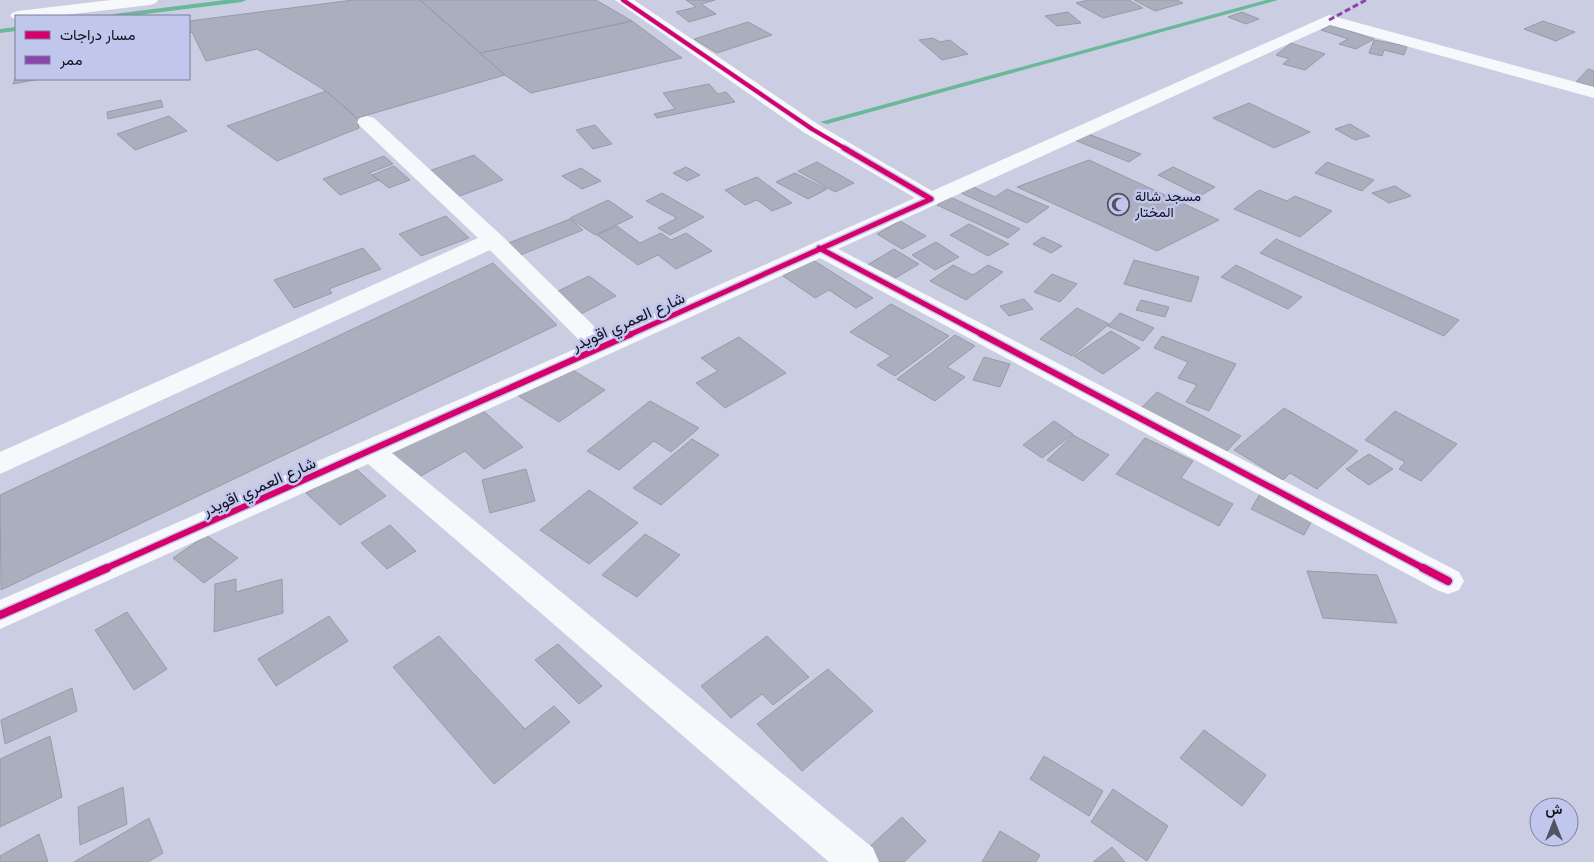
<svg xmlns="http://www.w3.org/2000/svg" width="1594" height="862" font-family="'Open Sans',Vazirmatn,sans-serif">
<rect width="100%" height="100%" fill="#cbcee2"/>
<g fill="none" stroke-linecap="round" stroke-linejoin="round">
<path fill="#6ab899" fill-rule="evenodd" d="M 225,0 L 246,0 L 242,2 L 130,16 L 110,16 L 114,14 Z
M 1266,0 L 1278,0 L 827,124 L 820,122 Z
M 16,27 L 16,31 L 0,33 L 0,29 Z"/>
</g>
<path fill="#abaebd" stroke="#989aa9" d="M 353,0 L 420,0 L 505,75 L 357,118 L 326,91 L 257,49 L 206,61 L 192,32 L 189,33 L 189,21 Z
M 420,0 L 596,0 L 632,21 L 480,53 Z
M 686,0 L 715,0 L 701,4 L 716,14 L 689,22 L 676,12 L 696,7 Z
M 1088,0 L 1129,0 L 1143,8 L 1103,18 L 1076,3 Z
M 1134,0 L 1177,0 L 1183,3 L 1155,11 Z
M 1068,12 L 1081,23 L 1057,26 L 1045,16 Z
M 1242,12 L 1259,19 L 1246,24 L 1228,17 Z
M 632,21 L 682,58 L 531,93 L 505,75 L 480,53 Z
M 1543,21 L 1575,32 L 1556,41 L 1524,29 Z
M 748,22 L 772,35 L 717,53 L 694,39 Z
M 1331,25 L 1374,39 L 1356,49 L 1339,44 L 1348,39 L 1321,30 Z
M 933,38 L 940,42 L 950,40 L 968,54 L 942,60 L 919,40 Z
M 1374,40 L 1407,46 L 1404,55 L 1384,50 L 1382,56 L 1369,53 Z
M 1291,43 L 1325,54 L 1305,70 L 1283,64 L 1289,59 L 1276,55 Z
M 1588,69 L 1594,71 L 1594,87 L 1576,82 Z
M 16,76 L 16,79 L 40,79 L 13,84 Z
M 709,84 L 718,94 L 726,92 L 735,102 L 657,118 L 654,114 L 675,109 L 663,93 Z
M 326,91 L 357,118 L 359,128 L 277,161 L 227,126 Z
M 161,100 L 163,107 L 108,119 L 107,112 Z
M 1249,103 L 1310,132 L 1274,148 L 1213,118 Z
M 169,116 L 187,131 L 135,150 L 117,134 Z
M 1350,124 L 1370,136 L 1355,140 L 1335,129 Z
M 595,125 L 612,144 L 593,149 L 576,130 Z
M 1083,132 L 1141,154 L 1129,162 L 1072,139 Z
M 474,155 L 503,180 L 457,197 L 429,171 Z
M 384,156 L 393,164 L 369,173 L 379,180 L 340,195 L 323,179 Z
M 1089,160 L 1219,220 L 1157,251 L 1017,187 Z
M 817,162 L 854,183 L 835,192 L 798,171 Z
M 1327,162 L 1374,180 L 1362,191 L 1315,173 Z
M 394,166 L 410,180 L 389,188 L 372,175 Z
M 686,167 L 700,175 L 687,181 L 673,173 Z
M 1173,167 L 1215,187 L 1200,196 L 1158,175 Z
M 581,168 L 601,181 L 582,189 L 562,176 Z
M 795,173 L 827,189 L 808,199 L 776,182 Z
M 757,177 L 792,203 L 772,211 L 757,200 L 745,205 L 725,190 Z
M 971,186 L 995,197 L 1007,189 L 1049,207 L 1027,223 L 961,193 Z
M 1395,186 L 1411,196 L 1389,203 L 1372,193 Z
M 1259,190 L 1287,201 L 1295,196 L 1332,211 L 1300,237 L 1234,209 Z
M 662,193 L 704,217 L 670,235 L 658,228 L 677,218 L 646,201 Z
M 950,197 L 1020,229 L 1008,238 L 937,205 Z
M 608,200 L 633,217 L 595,235 L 570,218 Z
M 446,216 L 469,238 L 421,256 L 399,234 Z
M 570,219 L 583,230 L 518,256 L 506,244 Z
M 900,221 L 926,236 L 902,249 L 877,234 Z
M 969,224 L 1009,244 L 988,256 L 950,235 Z
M 617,226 L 640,243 L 661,233 L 671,240 L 686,233 L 712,251 L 676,269 L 658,255 L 638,265 L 597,235 Z
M 1043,237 L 1062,246 L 1051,253 L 1033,244 Z
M 1276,239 L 1459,320 L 1444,336 L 1260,253 Z
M 936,242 L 959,257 L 935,270 L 912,255 Z
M 363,248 L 381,269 L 329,289 L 332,293 L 294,308 L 274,280 Z
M 894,249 L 919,264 L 889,282 L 864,267 Z
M 813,260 L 873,298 L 856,308 L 829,290 L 815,298 L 783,276 Z
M 1134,260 L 1199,277 L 1191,302 L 1124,284 Z
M 493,263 L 557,325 L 1,590 L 0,495 Z
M 953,265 L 973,275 L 988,265 L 1003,272 L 966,300 L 930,281 Z
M 1236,265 L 1302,297 L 1288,309 L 1221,277 Z
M 1052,274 L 1077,284 L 1060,302 L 1034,292 Z
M 589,276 L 616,296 L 577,316 L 550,295 Z
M 1024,299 L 1033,309 L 1009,316 L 1000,306 Z
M 1141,300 L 1169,307 L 1165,317 L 1136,310 Z
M 891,304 L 949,336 L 895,376 L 877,365 L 891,356 L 850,332 Z
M 1077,308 L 1109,324 L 1072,356 L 1040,339 Z
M 1120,313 L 1154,328 L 1143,341 L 1108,326 Z
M 1111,331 L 1140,348 L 1103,374 L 1074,356 Z
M 955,335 L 975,346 L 947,367 L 965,377 L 935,401 L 897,379 Z
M 1162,336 L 1236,364 L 1209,411 L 1186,402 L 1197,385 L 1178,378 L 1188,362 L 1154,348 Z
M 739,337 L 786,373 L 725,408 L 696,383 L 718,371 L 701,358 Z
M 984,357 L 1010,364 L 1000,387 L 973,380 Z
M 563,364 L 605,390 L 559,422 L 517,395 Z
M 1157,392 L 1241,436 L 1224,454 L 1140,409 Z
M 650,401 L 699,428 L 671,452 L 654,441 L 619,470 L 587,451 Z
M 477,405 L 523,447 L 484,469 L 465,451 L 412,481 L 387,454 Z
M 1284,408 L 1358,451 L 1317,489 L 1290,473 L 1283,480 L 1234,450 Z
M 1395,411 L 1457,444 L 1421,481 L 1399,469 L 1405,462 L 1365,440 Z
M 1054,421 L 1073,434 L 1042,458 L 1023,445 Z
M 1073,435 L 1109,455 L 1083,481 L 1047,460 Z
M 1145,438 L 1193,461 L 1181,478 L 1233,504 L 1219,526 L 1116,474 Z
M 692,439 L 719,455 L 661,505 L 633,488 Z
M 1369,454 L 1393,469 L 1369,485 L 1346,469 Z
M 352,465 L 386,496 L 340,525 L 306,493 Z
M 526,469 L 535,501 L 490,513 L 482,480 Z
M 589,490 L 638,523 L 589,564 L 540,530 Z
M 1260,494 L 1313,519 L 1304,535 L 1251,509 Z
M 390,525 L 416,551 L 387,569 L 361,543 Z
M 645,534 L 680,555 L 637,597 L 602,575 Z
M 206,535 L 238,558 L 204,583 L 173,558 Z
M 1307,571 L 1377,575 L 1397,623 L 1323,618 Z
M 236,579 L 236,592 L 282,579 L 283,613 L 214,632 L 215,584 Z
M 127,612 L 167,669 L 134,690 L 95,630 Z
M 329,616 L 348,641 L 276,686 L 258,659 Z
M 439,636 L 525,729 L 554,706 L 570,722 L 494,784 L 393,667 Z
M 767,636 L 809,677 L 773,705 L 762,694 L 731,718 L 701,686 Z
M 558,644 L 602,686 L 579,704 L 535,660 Z
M 828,669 L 873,711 L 802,771 L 757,724 Z
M 72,688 L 77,711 L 5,744 L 1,720 Z
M 1204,730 L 1266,775 L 1242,806 L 1180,758 Z
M 50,736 L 62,797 L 0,827 L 0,759 Z
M 1044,756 L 1103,791 L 1089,816 L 1030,779 Z
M 123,787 L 127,824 L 80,845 L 78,807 Z
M 1113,789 L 1168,826 L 1147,861 L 1091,822 Z
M 902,817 L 926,841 L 904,862 L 877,862 L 866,850 Z
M 149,818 L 163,853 L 148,862 L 74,862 Z
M 1000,831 L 1040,855 L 1036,862 L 982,862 Z
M 39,834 L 48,862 L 0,862 L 0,856 Z
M 1112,847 L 1125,862 L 1093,862 Z"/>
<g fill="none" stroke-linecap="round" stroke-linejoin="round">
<path fill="#f7f8fb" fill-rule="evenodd" d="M 111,0 L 158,0 L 156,3 L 150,5 L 56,16 L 16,16 L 16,20 L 10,16 L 12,13 L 18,11 Z
M 615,0 L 634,0 L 819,125 L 932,191 L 1329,15 L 1594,87 L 1594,98 L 1330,25 L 838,249 L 1459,572 L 1464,581 L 1459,590 L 1448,594 L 1437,590 L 820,258 L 392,453 L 873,848 L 879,862 L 829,862 L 368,464 L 0,629 L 0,600 L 584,345 L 490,250 L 0,474 L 0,452 L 478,238 L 360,126 L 357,122 L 360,118 L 367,116 L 374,118 L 501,235 L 604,336 L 915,198 L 805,133 Z"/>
<path stroke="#8e44ad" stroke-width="3" stroke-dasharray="6 3" stroke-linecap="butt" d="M 1329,20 L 1366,0"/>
<defs>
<path id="cycleway-far3" d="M 623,0 L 812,129 L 846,149"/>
<path id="cycleway-far2" d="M 819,248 L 983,335
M 629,335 L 931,199 L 844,148"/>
<path id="cycleway-far1" d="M 981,334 L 1425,569
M 104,569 L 631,334"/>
<path id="cycleway" d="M 1423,568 L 1448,581
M 0,615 L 107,568"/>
</defs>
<use href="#cycleway-far3" stroke="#c1c6ec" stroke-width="5.5"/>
<use href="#cycleway-far2" stroke="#c1c6ec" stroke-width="8"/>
<use href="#cycleway-far1" stroke="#c1c6ec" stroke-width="9"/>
<use href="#cycleway" stroke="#c1c6ec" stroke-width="11"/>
<use href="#cycleway-far3" stroke="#d6006c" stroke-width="4"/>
<use href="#cycleway-far2" stroke="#d6006c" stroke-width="5"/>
<use href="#cycleway-far1" stroke="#d6006c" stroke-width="6"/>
<use href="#cycleway" stroke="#d6006c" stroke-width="8"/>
</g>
<defs>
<symbol id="mosque-ring" viewBox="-11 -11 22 22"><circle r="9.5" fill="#c1c6ec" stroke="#515363" stroke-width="1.5"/><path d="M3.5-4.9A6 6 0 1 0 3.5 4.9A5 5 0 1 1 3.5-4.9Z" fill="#515363"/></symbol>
</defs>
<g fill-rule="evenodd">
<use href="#mosque-ring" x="1106" y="192" width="25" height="25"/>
</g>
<g text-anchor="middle" stroke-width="5" stroke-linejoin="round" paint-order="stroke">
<g font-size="14" fill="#10111e" stroke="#c1c6ec" text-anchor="start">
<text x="1135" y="201">مسجد شالة<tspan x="1135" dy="16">المختار</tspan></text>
</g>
<g font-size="16" fill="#10111e" stroke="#c1c6ec">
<text transform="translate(628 321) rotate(-24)" y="6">شارع العمري اقويدر</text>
<text transform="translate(259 486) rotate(-24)" y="6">شارع العمري اقويدر</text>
</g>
</g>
<rect x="15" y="15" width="175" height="65" fill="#c1c6ec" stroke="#7a7e9a"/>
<rect x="25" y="31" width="25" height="8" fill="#d6006c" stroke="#7a7e9a"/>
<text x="60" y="40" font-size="15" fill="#10111e">مسار دراجات</text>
<rect x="25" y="56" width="25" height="8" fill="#8e44ad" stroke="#7a7e9a"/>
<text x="60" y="65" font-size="15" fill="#10111e">ممر</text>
<g transform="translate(1554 822)"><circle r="24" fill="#c1c6ec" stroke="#7a7e9a"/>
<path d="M0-4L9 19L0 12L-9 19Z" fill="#515363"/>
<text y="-8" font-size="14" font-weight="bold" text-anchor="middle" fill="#10111e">ش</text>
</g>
</svg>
